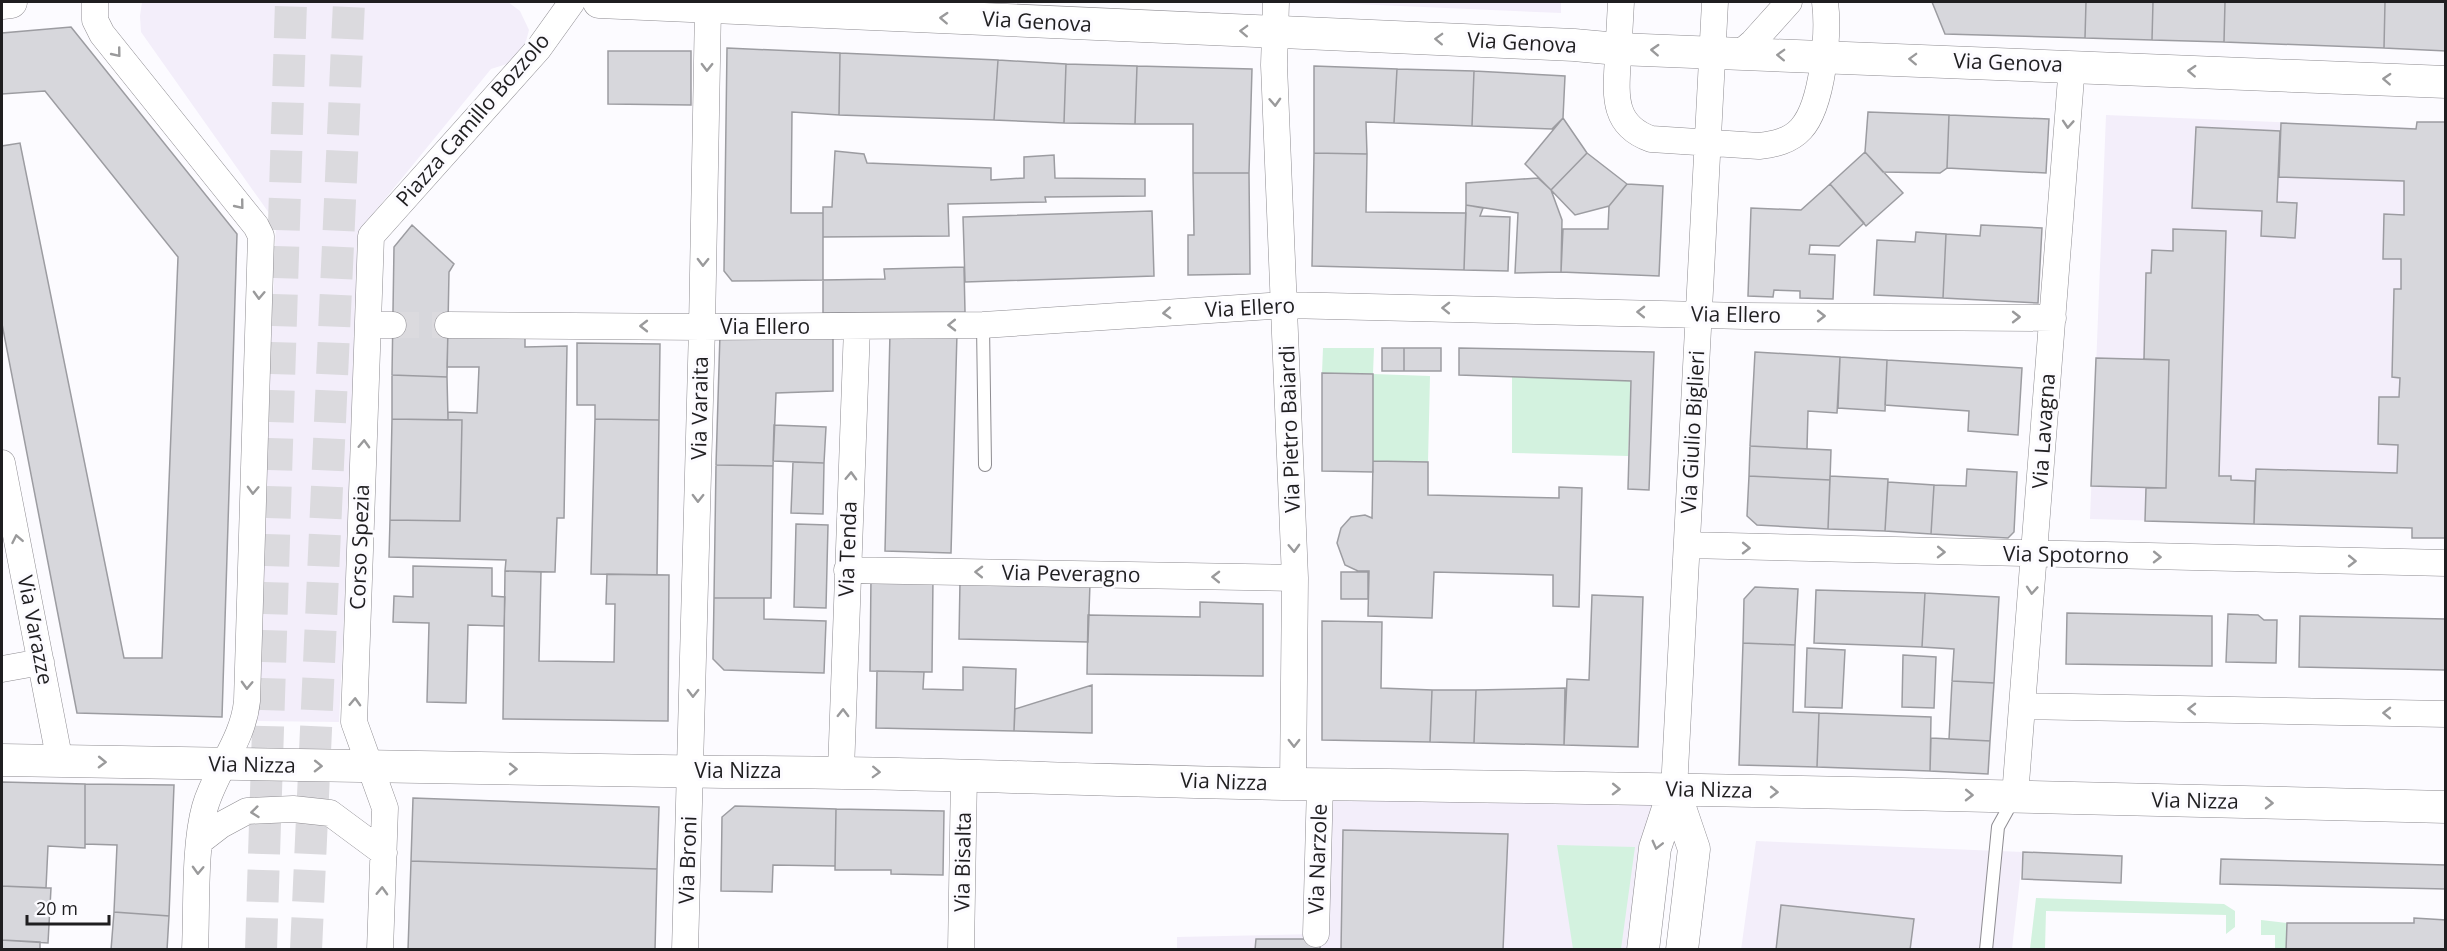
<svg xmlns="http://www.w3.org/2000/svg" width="2447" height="951" font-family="'Open Sans',sans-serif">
<rect width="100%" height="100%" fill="#fcfbff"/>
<path fill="#f3eefa" d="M 142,2 L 508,2 L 520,11 L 529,30 L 524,49 L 516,61 L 491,69 L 363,226 L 339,722 L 257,721 L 276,223 L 141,32 L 140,16 Z
M 1309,2 L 1561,2 L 1561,13 Z
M 2106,115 L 2445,129 L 2445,529 L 2090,519 Z
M 1320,784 L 1655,797 L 1637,949 L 1177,950 L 1177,937 L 1316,934 Z
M 1756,841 L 2023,852 L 2012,949 L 1741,950 Z"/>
<path fill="#d3f2df" d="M 1323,348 L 1374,348 L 1373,374 L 1430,376 L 1428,462 L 1373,461 L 1373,374 L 1322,373 Z
M 1512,376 L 1631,381 L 1628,456 L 1512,453 Z
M 1557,845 L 1635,847 L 1621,949 L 1573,949 Z
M 2036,898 L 2224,904 L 2235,911 L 2235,927 L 2226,934 L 2226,915 L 2046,911 L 2045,949 L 2030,949 Z
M 2261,920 L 2287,923 L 2286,949 L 2275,949 L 2275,935 L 2261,935 Z"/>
<path fill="#d7d7dc" stroke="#9c9ca1" stroke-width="1.5" d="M 1932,2 L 2086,2 L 2085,38 L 1945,34 Z
M 2086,2 L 2153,2 L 2152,40 L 2085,38 Z
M 2153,2 L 2225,2 L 2224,42 L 2152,40 Z
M 2225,2 L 2385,2 L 2384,48 L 2224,42 Z
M 2385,2 L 2446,2 L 2446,51 L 2384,48 Z
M 71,27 L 237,234 L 222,717 L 77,713 L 2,324 L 2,146 L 20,143 L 124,658 L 162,658 L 178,257 L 45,91 L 2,94 L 2,33 Z
M 727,48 L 840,53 L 839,115 L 792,112 L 791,213 L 823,213 L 823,280 L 732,281 L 724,271 Z
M 608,51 L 691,51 L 691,105 L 608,104 Z
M 840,53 L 998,60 L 994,120 L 839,115 Z
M 998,60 L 1066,64 L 1064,123 L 994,120 Z
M 1066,64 L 1137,66 L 1135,124 L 1064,123 Z
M 1137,66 L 1252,69 L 1249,173 L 1193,173 L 1193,124 L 1135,124 Z
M 1314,66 L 1397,69 L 1394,123 L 1366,122 L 1367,154 L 1314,153 Z
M 1397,69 L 1474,71 L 1472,126 L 1394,123 Z
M 1474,71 L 1565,76 L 1563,118 L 1552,129 L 1472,126 Z
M 1868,112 L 1949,115 L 1947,168 L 1940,173 L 1883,172 L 1865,152 Z
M 1949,115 L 2049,119 L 2046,173 L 1947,168 Z
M 1563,118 L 1587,153 L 1551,190 L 1525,164 Z
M 2417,122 L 2446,122 L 2445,538 L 2412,538 L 2412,528 L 2254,524 L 2256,469 L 2397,473 L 2398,445 L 2378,444 L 2379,397 L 2399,397 L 2400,378 L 2392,377 L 2394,289 L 2401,289 L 2401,259 L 2383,259 L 2384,214 L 2404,215 L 2404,181 L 2279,177 L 2281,123 L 2416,129 Z
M 2196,127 L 2280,131 L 2277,202 L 2297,203 L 2295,238 L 2261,236 L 2262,211 L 2192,208 Z
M 835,151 L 864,154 L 867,163 L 991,168 L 991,180 L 1024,178 L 1024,157 L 1054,155 L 1055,178 L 1145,179 L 1145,196 L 1045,197 L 1046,202 L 948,204 L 949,236 L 823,237 L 823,207 L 832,207 Z
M 1865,152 L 1903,193 L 1866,226 L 1830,184 Z
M 1314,153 L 1367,154 L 1366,212 L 1466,213 L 1464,270 L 1312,266 Z
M 1587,153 L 1627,184 L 1609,206 L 1575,215 L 1551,190 Z
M 1193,173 L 1249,173 L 1250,274 L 1188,275 L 1188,235 L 1194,235 Z
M 1538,178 L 1551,190 L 1562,220 L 1561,272 L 1515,273 L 1518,213 L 1466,205 L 1466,183 Z
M 1627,184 L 1663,186 L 1659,276 L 1561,272 L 1563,229 L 1608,229 L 1609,206 Z
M 1830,184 L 1864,223 L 1839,246 L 1810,245 L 1809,254 L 1835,255 L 1833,299 L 1800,298 L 1800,291 L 1774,290 L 1773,297 L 1748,296 L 1751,208 L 1801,210 Z
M 1466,205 L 1483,208 L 1480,216 L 1510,217 L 1508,271 L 1464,270 Z
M 1152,211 L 1154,276 L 965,282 L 963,217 Z
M 412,225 L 454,264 L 449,272 L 447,377 L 392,375 L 394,247 Z
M 1981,225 L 2042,228 L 2038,303 L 1943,298 L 1946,234 L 1980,236 Z
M 2173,229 L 2226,231 L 2219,476 L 2231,476 L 2231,480 L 2255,481 L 2254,524 L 2145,521 L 2146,488 L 2166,488 L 2169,360 L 2144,359 L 2146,273 L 2151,273 L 2152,250 L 2173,251 Z
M 1916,232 L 1946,234 L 1943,298 L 1874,295 L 1877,240 L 1915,242 Z
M 964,267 L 965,312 L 823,313 L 823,280 L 885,279 L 884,269 Z
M 448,331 L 525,334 L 525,347 L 567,346 L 564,518 L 557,518 L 555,572 L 505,571 L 506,560 L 389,557 L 390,520 L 460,521 L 462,420 L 448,420 L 448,412 L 477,413 L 479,367 L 447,367 Z
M 833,332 L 833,391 L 776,393 L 773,466 L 716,465 L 720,334 Z
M 890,332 L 957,333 L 951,553 L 885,551 Z
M 577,343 L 660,344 L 659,420 L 595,419 L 595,405 L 577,405 Z
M 1382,348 L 1404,348 L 1404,371 L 1382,371 Z
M 1404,348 L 1441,348 L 1441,371 L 1404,371 Z
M 1459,348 L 1654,352 L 1649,490 L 1628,489 L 1631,381 L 1459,375 Z
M 1755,352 L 1840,357 L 1837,413 L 1808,411 L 1807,449 L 1750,446 Z
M 1840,357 L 1887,360 L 1885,411 L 1838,408 Z
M 2096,358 L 2169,360 L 2166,488 L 2091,486 Z
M 1887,360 L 2022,368 L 2018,435 L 1968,431 L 1969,411 L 1885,405 Z
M 1322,373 L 1373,374 L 1373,472 L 1322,471 Z
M 392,375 L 447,377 L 448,420 L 392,419 Z
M 392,419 L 462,420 L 460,521 L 390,520 Z
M 595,419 L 659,420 L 657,575 L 591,574 Z
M 774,425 L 826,427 L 824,463 L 773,461 Z
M 1750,446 L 1831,450 L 1830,480 L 1749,476 Z
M 1373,461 L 1428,462 L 1428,495 L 1559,498 L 1559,487 L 1582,488 L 1579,607 L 1553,606 L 1553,575 L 1434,572 L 1432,618 L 1368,616 L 1369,571 L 1358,571 L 1345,565 L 1337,543 L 1341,528 L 1351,517 L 1365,515 L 1372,518 Z
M 793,462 L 824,463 L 823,514 L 791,513 Z
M 716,465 L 773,466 L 771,598 L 714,598 Z
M 1967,469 L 2017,472 L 2014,532 L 2008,538 L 1931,534 L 1934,485 L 1966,486 Z
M 1749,476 L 1830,480 L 1828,529 L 1757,525 L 1747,516 Z
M 1830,476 L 1888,479 L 1885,531 L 1828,529 Z
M 1888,482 L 1934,485 L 1931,534 L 1885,531 Z
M 796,524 L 828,525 L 826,608 L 794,607 Z
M 413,566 L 492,568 L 492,596 L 505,597 L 504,626 L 468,625 L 466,703 L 427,702 L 429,623 L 393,622 L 394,596 L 413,597 Z
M 505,571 L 541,572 L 539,661 L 614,662 L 615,604 L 606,604 L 607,574 L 669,575 L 668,721 L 503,719 Z
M 1341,572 L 1368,572 L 1368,599 L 1341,599 Z
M 871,576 L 933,577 L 932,672 L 870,671 Z
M 960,581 L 1090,583 L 1088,642 L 959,639 Z
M 1755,587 L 1798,589 L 1795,645 L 1743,643 L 1744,599 Z
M 1816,590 L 1925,593 L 1922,647 L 1814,643 Z
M 1925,593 L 1999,597 L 1994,683 L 1952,681 L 1954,649 L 1922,647 Z
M 1592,595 L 1643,597 L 1638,747 L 1564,745 L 1567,679 L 1589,680 Z
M 714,598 L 764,598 L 764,619 L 826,621 L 824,673 L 724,670 L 713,659 Z
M 1200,602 L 1263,604 L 1263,676 L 1087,674 L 1088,615 L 1200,617 Z
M 2067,613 L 2212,616 L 2212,666 L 2066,664 Z
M 2228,614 L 2258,615 L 2264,620 L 2277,620 L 2276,663 L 2226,662 Z
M 2300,616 L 2446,619 L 2445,670 L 2299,667 Z
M 1322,621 L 1382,622 L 1381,688 L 1432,690 L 1430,742 L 1322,740 Z
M 1743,643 L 1795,645 L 1793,712 L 1819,713 L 1817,767 L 1739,765 Z
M 1807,648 L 1845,650 L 1842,708 L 1805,707 Z
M 1903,655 L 1936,657 L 1934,708 L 1902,707 Z
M 963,667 L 1016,669 L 1014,731 L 876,728 L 877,671 L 924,672 L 923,689 L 963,690 Z
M 1952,681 L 1994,683 L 1990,741 L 1949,739 Z
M 1092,685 L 1092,733 L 1014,731 L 1015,709 Z
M 1565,688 L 1564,745 L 1474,743 L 1476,690 Z
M 1432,690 L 1476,690 L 1474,743 L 1430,742 Z
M 1819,713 L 1931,717 L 1930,771 L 1817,767 Z
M 1931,738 L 1990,741 L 1988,774 L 1930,771 Z
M 2,782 L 85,784 L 85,848 L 48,846 L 46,888 L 2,886 Z
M 85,784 L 174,785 L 169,916 L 114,912 L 117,845 L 85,844 Z
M 413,798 L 659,807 L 657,869 L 411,861 Z
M 735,806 L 836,809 L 835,866 L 773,865 L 772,892 L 721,891 L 722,817 Z
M 836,809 L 944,811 L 943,875 L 891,874 L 891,870 L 835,870 Z
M 1343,830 L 1508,834 L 1503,950 L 1341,950 Z
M 2023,852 L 2122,856 L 2121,883 L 2022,879 Z
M 2221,859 L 2446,865 L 2446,889 L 2220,884 Z
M 411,861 L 657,869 L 655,950 L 408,950 Z
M 2,886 L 51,888 L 48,943 L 2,940 Z
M 1781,905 L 1914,919 L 1910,950 L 1776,950 Z
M 114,912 L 169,916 L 167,950 L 111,950 Z
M 2414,918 L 2446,920 L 2446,950 L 2286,950 L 2287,923 L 2414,923 Z
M 1256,939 L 1320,939 L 1320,950 L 1255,950 Z
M 2,940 L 40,942 L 40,950 L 2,950 Z"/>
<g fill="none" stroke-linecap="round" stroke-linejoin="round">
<path stroke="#dbdade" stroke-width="26" stroke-dasharray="26 13" stroke-linecap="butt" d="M 393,325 L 448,325"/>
<path stroke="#dbdade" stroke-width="32" stroke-dasharray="32 16" stroke-linecap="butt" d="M 261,950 L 291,2
M 306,950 L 349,2"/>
<defs>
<path id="service" d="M 983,325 L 985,465
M 1986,950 L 1998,827 L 2013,800"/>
<path id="minor" d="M 95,2 L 95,20 L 102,34 L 256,226 L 261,236 L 247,701 C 243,741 216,769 205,807 C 194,846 197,908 195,950
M 1276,2 L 1274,65 L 1295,578 L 1293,784
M 1621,2 C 1620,20 1619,39 1618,57 C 1616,93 1611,125 1651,139 L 1759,146 C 1775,144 1790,141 1801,129 C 1823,105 1829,33 1825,2
M 1739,54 L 1753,42 L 1789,2
M 368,325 L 393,325
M 448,325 L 702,327 L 983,325 L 1285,305 L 1745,316 L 2053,318
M 2,463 L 60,762
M 1687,545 L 2446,563
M 847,570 L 1295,578
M 2,669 L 41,662
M 2023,706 L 2446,714
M 841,771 L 857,327
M 1674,790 L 1715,2
M 2015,796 L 2072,65
M 199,842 L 221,825 L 247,811 L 293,809 L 330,813 L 384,853
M 1316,934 L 1320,784
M 380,950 L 385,808 L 354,722 L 371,236 L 539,48 L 572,2
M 685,950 L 702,327 L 708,8
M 961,950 L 964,775"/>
<path id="tertiary" d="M 599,2 L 1574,45 L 1618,49 L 2446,82
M 2,3 L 11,2
M 2,760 L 724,772 C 914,771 1105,782 1295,784 C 1678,788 2062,797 2446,807
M 1674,790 L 1694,849 L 1682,950
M 1643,950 L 1655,848 L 1674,790"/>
</defs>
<use href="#service" stroke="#8e8c91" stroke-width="14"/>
<use href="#minor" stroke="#8e8c91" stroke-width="27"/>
<use href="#tertiary" stroke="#8e8c91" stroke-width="33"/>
<use href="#service" stroke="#fff" stroke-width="12"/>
<use href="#minor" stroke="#fff" stroke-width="26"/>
<use href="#tertiary" stroke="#fff" stroke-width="32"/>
</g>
<defs><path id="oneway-chevron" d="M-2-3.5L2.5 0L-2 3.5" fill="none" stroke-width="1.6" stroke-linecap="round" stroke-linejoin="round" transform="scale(1.5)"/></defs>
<g stroke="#9a9a9b">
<use href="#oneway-chevron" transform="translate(944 18) rotate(-177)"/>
<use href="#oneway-chevron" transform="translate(1244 31) rotate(-178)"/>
<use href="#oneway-chevron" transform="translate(1439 39) rotate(-178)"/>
<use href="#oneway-chevron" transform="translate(1655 50) rotate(-177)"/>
<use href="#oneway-chevron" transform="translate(117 53) rotate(51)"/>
<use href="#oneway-chevron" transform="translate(1781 55) rotate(-178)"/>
<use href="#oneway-chevron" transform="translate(1913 59) rotate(-178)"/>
<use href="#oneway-chevron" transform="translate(707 67) rotate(91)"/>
<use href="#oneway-chevron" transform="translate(2192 71) rotate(-177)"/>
<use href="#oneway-chevron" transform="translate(2387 79) rotate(-177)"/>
<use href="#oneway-chevron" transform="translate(1275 102) rotate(87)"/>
<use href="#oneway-chevron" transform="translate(2068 124) rotate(94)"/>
<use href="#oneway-chevron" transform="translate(240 205) rotate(51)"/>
<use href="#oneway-chevron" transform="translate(703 262) rotate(91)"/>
<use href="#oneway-chevron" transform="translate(259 295) rotate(92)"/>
<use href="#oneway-chevron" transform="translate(1446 308) rotate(-179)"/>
<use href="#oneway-chevron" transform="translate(1641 312) rotate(-179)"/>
<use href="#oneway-chevron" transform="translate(1167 313) rotate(176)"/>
<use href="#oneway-chevron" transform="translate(1821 316)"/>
<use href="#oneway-chevron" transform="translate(2016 317)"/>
<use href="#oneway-chevron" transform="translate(952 325) rotate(179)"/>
<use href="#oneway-chevron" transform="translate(644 326) rotate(-180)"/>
<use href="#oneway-chevron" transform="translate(364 444) rotate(-88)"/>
<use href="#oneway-chevron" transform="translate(851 476) rotate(-88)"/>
<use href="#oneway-chevron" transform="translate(253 490) rotate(92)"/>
<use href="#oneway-chevron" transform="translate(698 498) rotate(91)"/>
<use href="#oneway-chevron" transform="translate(17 539) rotate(-101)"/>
<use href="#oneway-chevron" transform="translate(1294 548) rotate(88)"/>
<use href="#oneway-chevron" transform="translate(1746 548) rotate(1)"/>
<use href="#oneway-chevron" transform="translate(1941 552) rotate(1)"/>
<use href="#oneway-chevron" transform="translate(2157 557) rotate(1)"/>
<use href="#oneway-chevron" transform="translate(2352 561) rotate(1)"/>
<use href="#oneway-chevron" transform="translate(979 572) rotate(-179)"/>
<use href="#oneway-chevron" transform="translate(1216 577) rotate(-179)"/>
<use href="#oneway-chevron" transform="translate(2032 590) rotate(94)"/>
<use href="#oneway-chevron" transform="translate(247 685) rotate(92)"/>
<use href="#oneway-chevron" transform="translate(693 693) rotate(91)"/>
<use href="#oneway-chevron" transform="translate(355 702) rotate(-88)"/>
<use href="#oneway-chevron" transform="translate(2192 709) rotate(-179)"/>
<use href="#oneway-chevron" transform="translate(843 713) rotate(-89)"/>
<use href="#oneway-chevron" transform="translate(2387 713) rotate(-179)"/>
<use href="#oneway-chevron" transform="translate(1294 743) rotate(90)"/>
<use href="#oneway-chevron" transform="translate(102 762) rotate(1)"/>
<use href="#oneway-chevron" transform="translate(318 766) rotate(1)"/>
<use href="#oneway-chevron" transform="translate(513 769) rotate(1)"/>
<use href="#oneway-chevron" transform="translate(876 772) rotate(2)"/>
<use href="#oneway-chevron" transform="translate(1616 789) rotate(1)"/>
<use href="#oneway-chevron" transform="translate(1774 792) rotate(1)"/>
<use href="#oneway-chevron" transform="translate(1969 795) rotate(1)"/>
<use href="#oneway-chevron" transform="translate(2269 803) rotate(1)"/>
<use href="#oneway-chevron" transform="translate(255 812) rotate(174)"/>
<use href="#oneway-chevron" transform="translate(1657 845) rotate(104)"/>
<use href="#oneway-chevron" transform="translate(198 870) rotate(92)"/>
<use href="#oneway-chevron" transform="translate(382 891) rotate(-88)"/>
</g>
<g text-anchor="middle" stroke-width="6" stroke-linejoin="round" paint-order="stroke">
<g font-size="21" fill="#1f1e20" stroke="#fcfbff">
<text transform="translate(1037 22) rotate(3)" y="7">Via Genova</text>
<text transform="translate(1522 43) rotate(3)" y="7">Via Genova</text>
<text transform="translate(2008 63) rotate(2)" y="7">Via Genova</text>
<text transform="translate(473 120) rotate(-49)" y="7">Piazza Camillo Bozzolo</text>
<text transform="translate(1250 308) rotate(-3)" y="7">Via Ellero</text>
<text transform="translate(1736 315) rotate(1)" y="7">Via Ellero</text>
<text x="765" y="334">Via Ellero</text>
<text transform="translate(700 408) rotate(-89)" y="7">Via Varaita</text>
<text transform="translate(1290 429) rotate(-92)" y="7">Via Pietro Baiardi</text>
<text transform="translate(2044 431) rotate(-86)" y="7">Via Lavagna</text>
<text transform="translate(1693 432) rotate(-87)" y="7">Via Giulio Biglieri</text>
<text transform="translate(360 547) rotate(-88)" y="7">Corso Spezia</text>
<text transform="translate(848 549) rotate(-88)" y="7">Via Tenda</text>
<text transform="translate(2066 555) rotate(1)" y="7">Via Spotorno</text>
<text transform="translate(1071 574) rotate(1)" y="7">Via Peveragno</text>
<text transform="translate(35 630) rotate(79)" y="7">Via Varazze</text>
<text transform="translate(252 765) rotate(1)" y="7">Via Nizza</text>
<text x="738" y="778">Via Nizza</text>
<text transform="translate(1224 782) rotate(2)" y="7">Via Nizza</text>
<text transform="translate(1709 790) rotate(1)" y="7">Via Nizza</text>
<text transform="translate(2195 801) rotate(1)" y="7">Via Nizza</text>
<text transform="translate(1318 859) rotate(-88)" y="7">Via Narzole</text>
<text transform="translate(688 860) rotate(-88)" y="7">Via Broni</text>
<text transform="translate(963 862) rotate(-89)" y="7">Via Bisalta</text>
</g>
</g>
<rect width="2447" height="951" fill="none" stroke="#1f1e20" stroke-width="6"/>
<path d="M27 915v9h82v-9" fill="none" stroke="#1f1e20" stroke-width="3"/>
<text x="36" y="915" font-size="18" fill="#1f1e20" stroke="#fcfbff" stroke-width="4.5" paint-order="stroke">20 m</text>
</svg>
